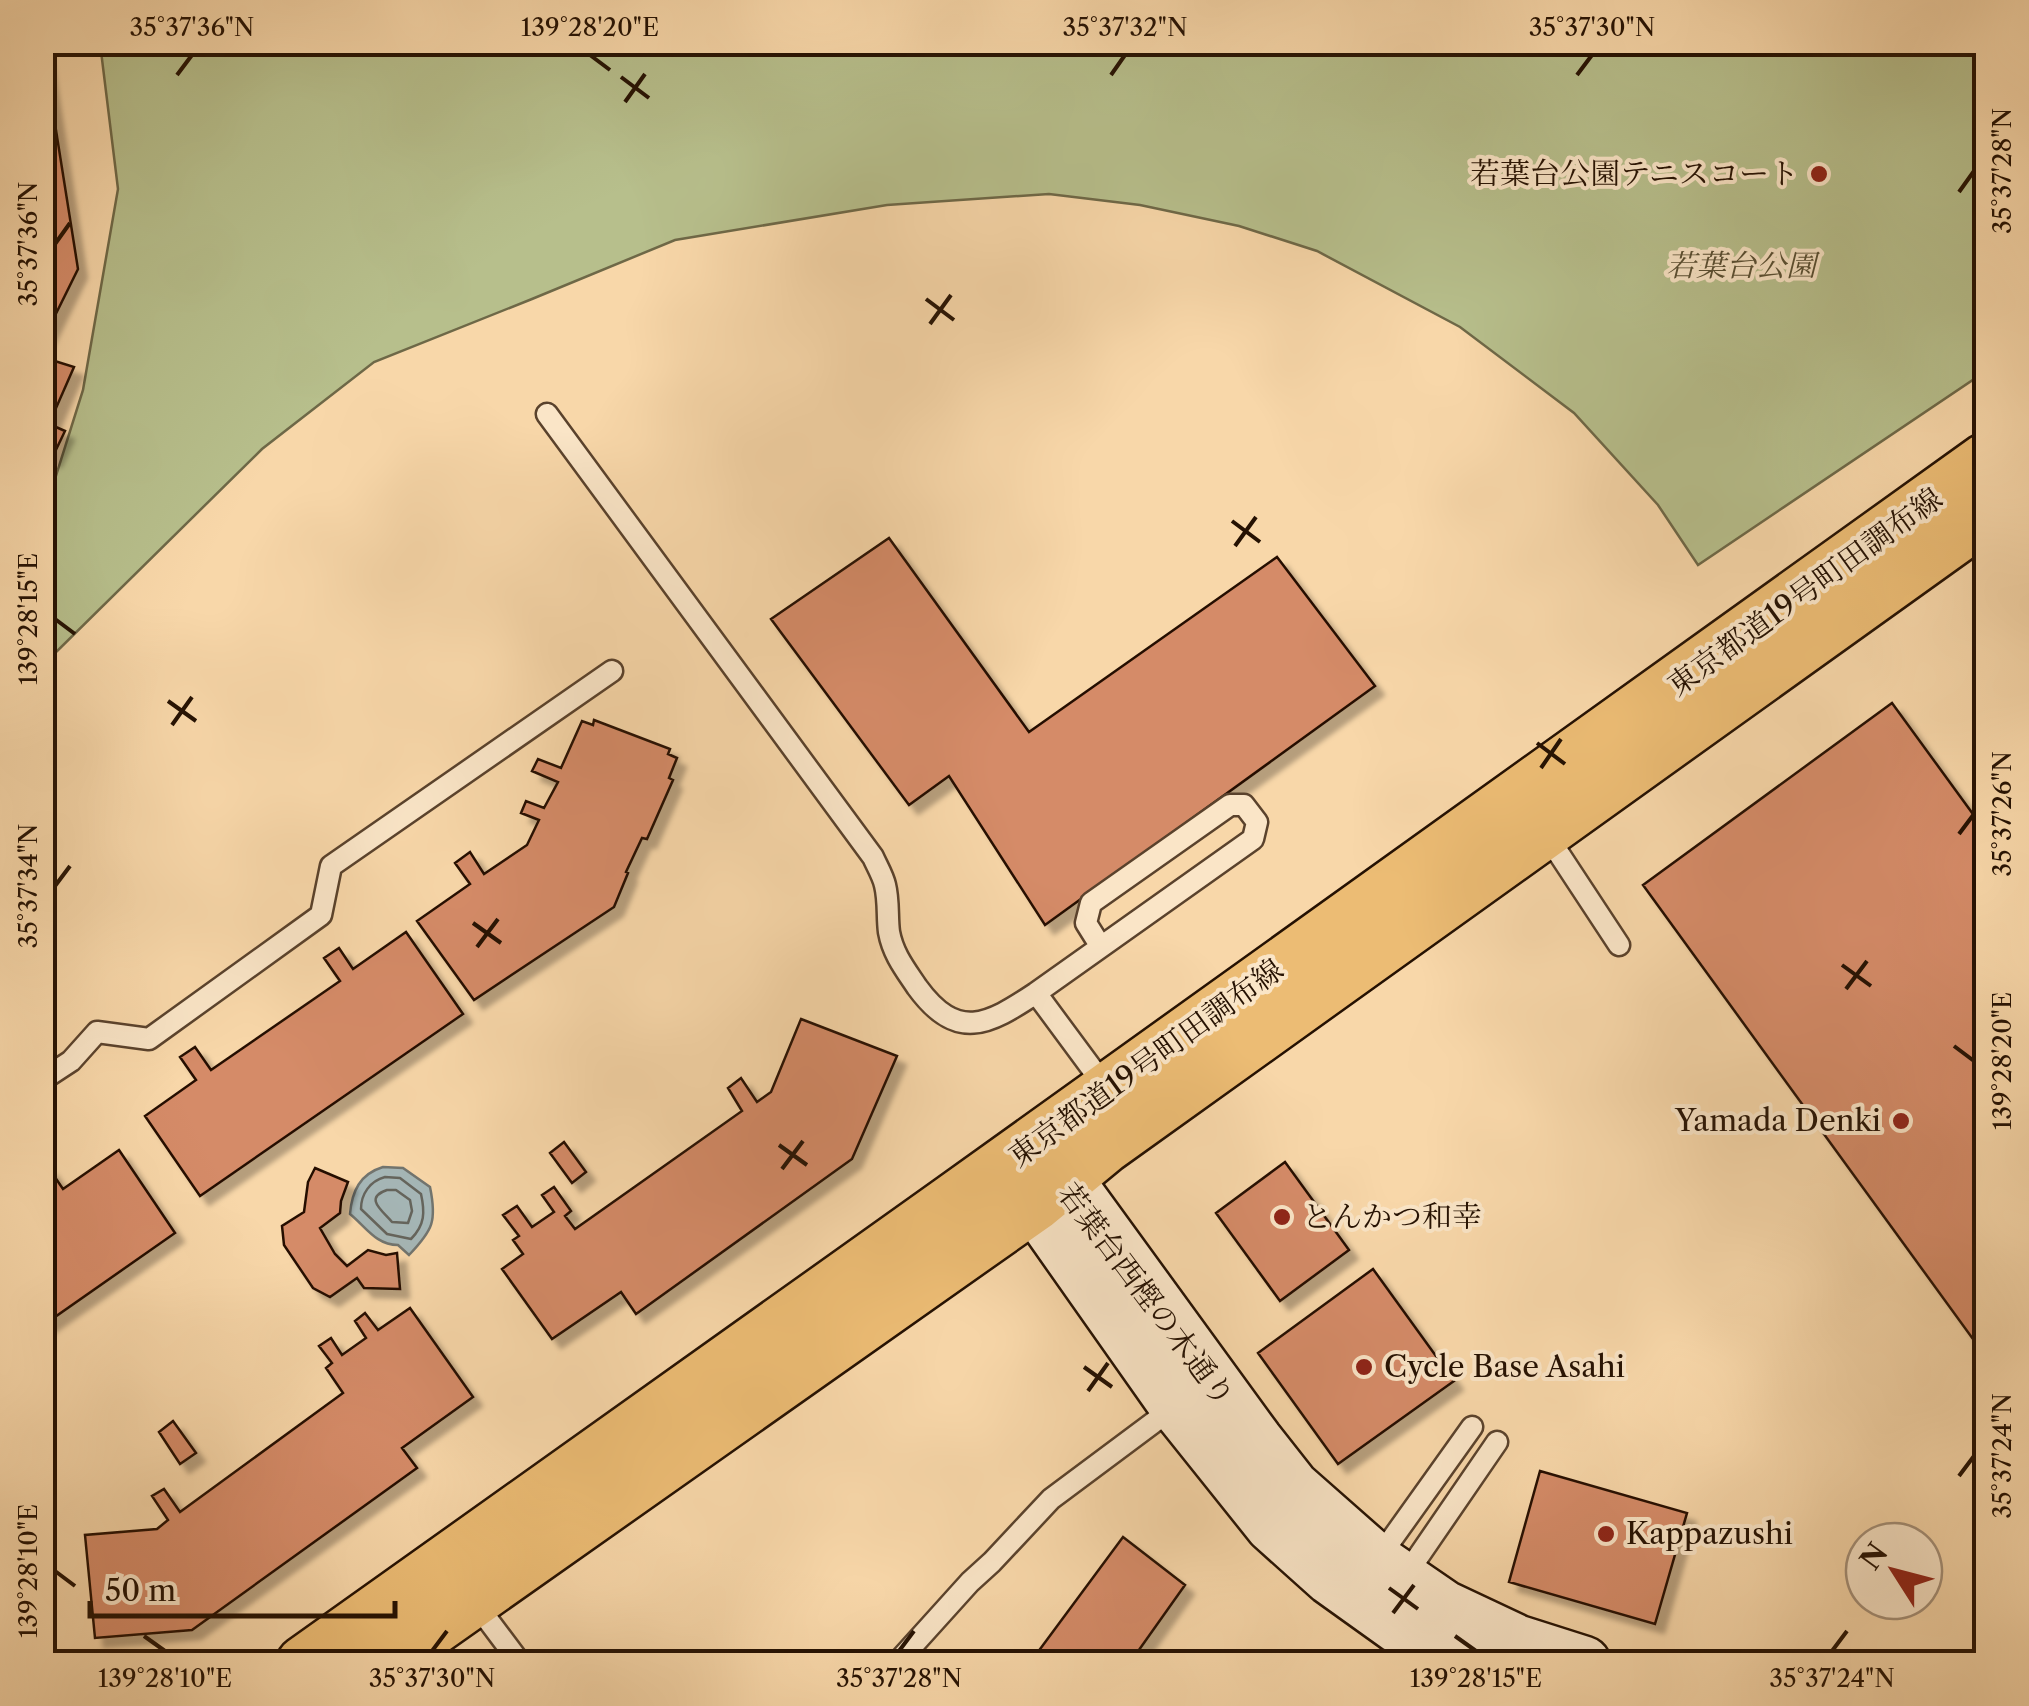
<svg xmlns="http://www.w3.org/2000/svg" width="2029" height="1706" font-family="'Libre Caslon Text','Noto Serif JP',serif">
<defs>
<filter id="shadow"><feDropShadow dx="9" dy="9" stdDeviation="2.5" flood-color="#0004"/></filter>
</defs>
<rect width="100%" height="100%" fill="#f8d7a9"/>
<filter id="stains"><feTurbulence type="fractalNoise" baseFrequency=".002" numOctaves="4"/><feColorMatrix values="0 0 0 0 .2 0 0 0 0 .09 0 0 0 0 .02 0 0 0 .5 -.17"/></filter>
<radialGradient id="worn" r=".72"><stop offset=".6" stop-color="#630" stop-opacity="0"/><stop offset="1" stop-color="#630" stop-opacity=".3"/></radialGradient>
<path fill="#b7bf8c" stroke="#6e6847" stroke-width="2.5" d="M 100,43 L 1986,43 L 1986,371 L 1698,565 L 1658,505 L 1574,413 L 1460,327 L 1317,251 L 1239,226 L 1140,205 L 1049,194 L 887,205 L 675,240 L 532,299 L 374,362 L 262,449 L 43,665 L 43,517 L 83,390 L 118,189 Z"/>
<path fill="#a5b6b6" stroke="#72746e" stroke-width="2.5" d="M 383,1167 L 403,1168 L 430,1187 C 437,1221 433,1230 409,1255 L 398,1245 C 376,1245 366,1227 350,1214 C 352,1191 360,1174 383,1167 Z"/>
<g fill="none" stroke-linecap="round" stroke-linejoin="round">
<path stroke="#65645c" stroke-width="2.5" d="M 385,1177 L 400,1178 L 421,1194 C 425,1212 425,1225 411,1239 L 387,1234 L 361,1209 C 361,1194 370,1181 385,1177 Z
M 387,1190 L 396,1190 L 410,1200 L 412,1211 L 408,1223 L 392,1222 C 383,1211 363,1198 387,1190 Z"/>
</g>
<path fill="#d58b67" stroke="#251102" stroke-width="2.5" filter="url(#shadow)" d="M 42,42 L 78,269 L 42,342 Z
M 42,357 L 74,367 L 49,424 L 65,431 L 52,458 L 42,456 Z
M 889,538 L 1029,732 L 1277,557 L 1375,686 L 1045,925 L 949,776 L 909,805 L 771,619 Z
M 1892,703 L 1986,832 L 1986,1357 L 1643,885 Z
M 594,720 L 670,749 L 668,754 L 677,758 L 669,778 L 673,780 L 647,839 L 642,838 L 626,872 L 628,873 L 614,907 L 474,1000 L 417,921 L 470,884 L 455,863 L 470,852 L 484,874 L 527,845 L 539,820 L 521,813 L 526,801 L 544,808 L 558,782 L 532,771 L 538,759 L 561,768 L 582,721 L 593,725 Z
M 406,932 L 463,1014 L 200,1196 L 145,1116 L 196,1080 L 180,1057 L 195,1047 L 211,1070 L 340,981 L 324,958 L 339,948 L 353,969 Z
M 801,1019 L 897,1056 L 852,1159 L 636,1314 L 621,1292 L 552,1339 L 502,1269 L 523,1254 L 513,1240 L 519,1236 L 503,1215 L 517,1206 L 532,1227 L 554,1212 L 542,1195 L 554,1187 L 571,1211 L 565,1216 L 575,1229 L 742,1111 L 728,1088 L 741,1078 L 757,1102 L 771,1092 Z
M 564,1142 L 586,1172 L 572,1183 L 550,1153 Z
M 119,1150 L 175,1233 L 42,1326 L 42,1204 L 50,1199 L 42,1188 L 42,1171 L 48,1167 L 63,1189 Z
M 1285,1162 L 1349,1250 L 1280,1301 L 1216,1213 Z
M 315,1168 L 348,1182 L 341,1201 L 340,1213 L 320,1228 L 335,1254 L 347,1266 L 368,1250 L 386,1255 L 397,1253 L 400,1289 L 364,1288 L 357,1278 L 330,1297 L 313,1288 L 284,1245 L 282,1226 L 304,1212 L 308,1182 Z
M 1373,1269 L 1454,1381 L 1338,1464 L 1258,1353 Z
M 410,1308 L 473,1397 L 402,1448 L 417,1468 L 192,1630 L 95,1638 L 85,1535 L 157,1529 L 168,1520 L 152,1496 L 164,1489 L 180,1512 L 343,1393 L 326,1368 L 332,1363 L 319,1346 L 331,1338 L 342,1355 L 366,1338 L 355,1321 L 365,1313 L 378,1330 Z
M 173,1421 L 196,1453 L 180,1464 L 159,1432 Z
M 1540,1471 L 1687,1513 L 1655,1624 L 1509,1582 Z
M 1123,1537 L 1185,1585 L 1129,1664 L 1029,1664 Z"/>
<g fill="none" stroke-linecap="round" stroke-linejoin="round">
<defs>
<path id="lane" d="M 547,414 L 873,857 C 877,866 883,876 885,885 C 889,901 887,917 889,932 C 893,954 905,969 917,987 C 957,1042 988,1025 1036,993 L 1107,1089
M 1544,831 L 1619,945
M 1036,993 L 1253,839 L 1257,822 L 1244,805 L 1230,805 L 1091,903 L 1086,923 L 1101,947
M 42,1080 L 71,1061 L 97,1032 L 149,1039 L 321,915 L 331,866 L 612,671
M 1377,1560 L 1472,1427
M 1403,1579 L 1497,1442
M 473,1600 L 521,1664
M 896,1664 L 970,1582 L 992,1562 L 1051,1499 L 1177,1405"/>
<path id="secondary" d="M 1024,1160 L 1065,1180 L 1255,1441 L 1292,1488 L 1376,1562 L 1443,1608 L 1517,1643 L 1583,1664
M 1051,1226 L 1177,1405 L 1273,1525 L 1331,1577 L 1398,1625 L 1469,1664"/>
<path id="primary" d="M 304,1664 L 950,1204 L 1986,461
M 381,1664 L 1035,1203 L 1104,1146 L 1986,514"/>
</defs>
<use href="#lane" stroke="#5a422c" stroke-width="25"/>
<use href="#secondary" stroke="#251102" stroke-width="60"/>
<use href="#primary" stroke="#251102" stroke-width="60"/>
<use href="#lane" stroke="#fae5c7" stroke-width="20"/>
<use href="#secondary" stroke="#fae5c7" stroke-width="55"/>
<use href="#primary" stroke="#ecbc74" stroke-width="55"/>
</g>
<path fill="none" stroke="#251102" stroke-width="4" d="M 590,55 L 610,70M 177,75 L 192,55M 1111,75 L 1125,55M 1577,75 L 1592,55M 621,77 L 649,98M 625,102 L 645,74M 1959,192 L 1974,171M 55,244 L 70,223M 926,299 L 954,320M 930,324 L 951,295M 1232,521 L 1260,542M 1235,546 L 1256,517M 55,619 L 75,634M 168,701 L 196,721M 172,725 L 192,697M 1537,743 L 1565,764M 1541,768 L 1561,739M 1959,834 L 1974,814M 55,886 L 70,866M 473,923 L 501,943M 477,947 L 498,919M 1842,965 L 1871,986M 1846,989 L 1867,961M 1954,1046 L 1974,1061M 779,1145 L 807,1165M 782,1169 L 803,1141M 1084,1367 L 1112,1387M 1088,1391 L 1108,1363M 1959,1476 L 1974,1456M 55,1571 L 75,1586M 1389,1588 L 1418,1609M 1393,1613 L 1414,1585M 144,1636 L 165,1651M 1455,1636 L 1476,1651M 432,1651 L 447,1631M 899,1651 L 914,1631M 1832,1651 L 1847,1631"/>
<g fill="#8f2418" stroke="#fae5c7" stroke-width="4">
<circle cx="1819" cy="174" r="10"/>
<circle cx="1901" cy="1121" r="10"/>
<circle cx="1282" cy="1217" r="10"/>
<circle cx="1364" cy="1367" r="10"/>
<circle cx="1606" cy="1534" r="10"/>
</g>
<g text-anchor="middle" stroke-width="8" stroke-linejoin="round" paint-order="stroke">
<g font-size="30" fill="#251102" stroke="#fae5c7" text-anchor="start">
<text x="1799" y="184" text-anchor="end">若葉台公園テニスコート</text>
<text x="1881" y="1131" text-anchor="end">Yamada Denki</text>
<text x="1302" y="1227">とんかつ和幸</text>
<text x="1384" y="1377">Cycle Base Asahi</text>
<text x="1626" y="1544">Kappazushi</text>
</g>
<g font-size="30" font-style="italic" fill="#584e32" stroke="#fae5c7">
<text x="1741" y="276">若葉台公園</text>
</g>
<g font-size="30" fill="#251102" stroke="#fae5c7">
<text transform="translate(1805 592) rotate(-36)" y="10">東京都道19号町田調布線</text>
<text transform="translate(1146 1063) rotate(-36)" y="10">東京都道19号町田調布線</text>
<text transform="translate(1146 1295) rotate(53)" y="10">若葉台西樫の木通り</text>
</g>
</g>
<rect width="2029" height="1706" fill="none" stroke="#f8d7a9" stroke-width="110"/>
<g transform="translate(1894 1571) rotate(306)"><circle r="48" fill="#fae5c7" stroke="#a59078" stroke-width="2.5"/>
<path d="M0-8L18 38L0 25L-18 38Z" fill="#8f2418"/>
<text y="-15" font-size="28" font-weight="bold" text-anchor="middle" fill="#251102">N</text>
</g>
<path d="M90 1601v15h305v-15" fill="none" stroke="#251102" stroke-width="5"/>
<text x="105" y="1601" font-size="30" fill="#251102" stroke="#fae5c7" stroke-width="8" paint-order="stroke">50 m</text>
<rect x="55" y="55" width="1919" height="1596" fill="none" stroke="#251102" stroke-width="4"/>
<g font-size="25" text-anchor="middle" fill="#251102">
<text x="192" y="36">35°37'36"N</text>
<text x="590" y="36">139°28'20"E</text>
<text x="1125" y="36">35°37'32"N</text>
<text x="1592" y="36">35°37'30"N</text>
<text transform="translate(2002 171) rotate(-90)" y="9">35°37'28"N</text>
<text transform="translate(28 244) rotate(-90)" y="9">35°37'36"N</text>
<text transform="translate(28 619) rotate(-90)" y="9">139°28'15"E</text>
<text transform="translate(2002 814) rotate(-90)" y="9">35°37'26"N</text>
<text transform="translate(28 886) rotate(-90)" y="9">35°37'34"N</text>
<text transform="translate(2002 1061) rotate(-90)" y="9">139°28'20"E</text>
<text transform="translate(2002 1456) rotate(-90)" y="9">35°37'24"N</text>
<text transform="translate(28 1571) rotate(-90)" y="9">139°28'10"E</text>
<text x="165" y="1687">139°28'10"E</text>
<text x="432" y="1687">35°37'30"N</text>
<text x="899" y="1687">35°37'28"N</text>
<text x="1476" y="1687">139°28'15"E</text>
<text x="1832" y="1687">35°37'24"N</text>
</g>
<rect width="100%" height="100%" filter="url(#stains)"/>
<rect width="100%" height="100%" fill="url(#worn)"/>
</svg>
